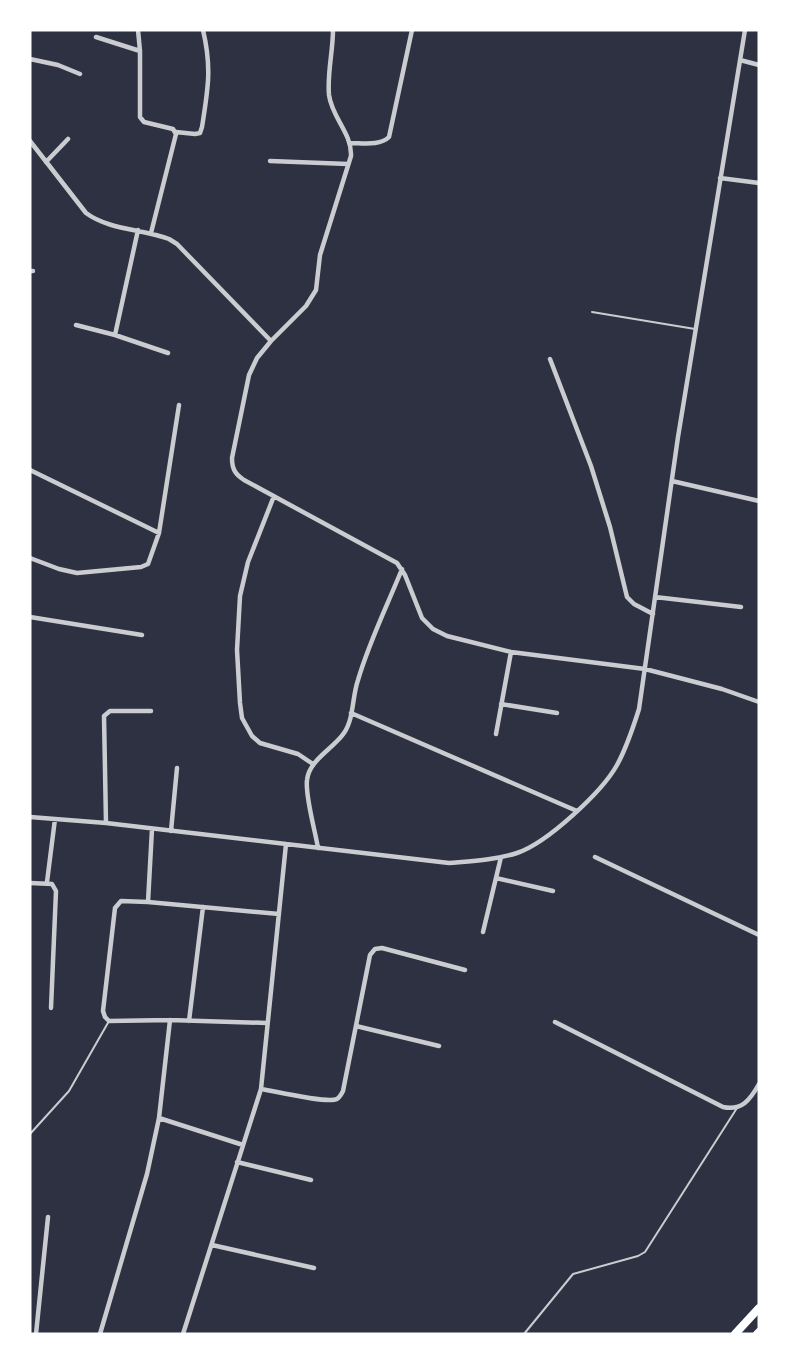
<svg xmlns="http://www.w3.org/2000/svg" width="789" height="1364" font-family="Raleway,sans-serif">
<rect width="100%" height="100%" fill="#2d3142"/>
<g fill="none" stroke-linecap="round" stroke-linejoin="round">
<path stroke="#caccd0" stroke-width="2" d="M 592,312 L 695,329
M 30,1134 L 69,1091 L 109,1021
M 524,1334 L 573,1274 L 638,1256 L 645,1252 L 737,1108"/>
<path stroke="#caccd0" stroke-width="4.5" d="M 138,30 L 140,51 L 140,117 L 144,122 L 173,129 L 176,134 L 151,233
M 333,30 C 333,51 327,74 329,95 C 332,118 352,133 351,156 L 320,255 L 316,290 L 306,306 L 271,341 L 257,358 L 249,375 L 232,458 C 232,469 235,474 244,480 L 397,563 L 405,575 L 422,618 L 433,629 L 447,636 L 511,652 L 645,669 L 722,689 L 759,702
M 96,37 L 140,51
M 30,59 L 58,65 L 80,74
M 740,60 L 759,65
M 176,132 L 195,134 L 200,133 L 202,127 C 208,89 212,68 203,30
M 30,141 L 86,213 C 109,230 142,229 169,239 L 177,244 L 271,341
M 350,143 C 363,143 380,146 389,137 L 412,30
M 270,161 L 348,164
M 46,162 L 68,139
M 720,178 L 759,183
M 30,271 L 33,271
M 76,325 L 115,335 L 168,353
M 115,335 L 138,230
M 550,359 L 591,466 L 610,527 L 627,597 L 634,604 L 653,614
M 30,470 L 159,533
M 672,481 L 759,501
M 274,496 L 248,562 L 240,596 L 237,650 L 240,703 L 242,718 L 252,736 L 260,743 L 298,754 L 313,764
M 30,558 L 59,569 L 77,573 L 141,567 L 148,564 L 159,533 L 179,405
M 655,597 L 741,607
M 30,617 L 142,635
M 501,704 L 557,713
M 351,713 L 577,811
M 496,734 L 511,652
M 30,817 L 106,823 L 449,863 C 472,861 495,860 517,853 C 547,843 602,792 617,765 C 627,747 633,728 639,709 L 678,437 L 745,30
M 106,823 L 104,716 L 110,711 L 151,711
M 171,831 L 177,768
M 318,848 C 315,830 305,796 307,780 C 309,760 333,749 344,733 C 354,719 352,697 358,680 C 369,642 387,606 402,569
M 595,857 L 759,935
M 496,878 L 553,891
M 47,882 L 55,819
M 30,883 L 52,884 L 56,891 L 51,1008
M 148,902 L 152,829
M 483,932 L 501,857
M 189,1021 L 203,907
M 555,1022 L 723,1107 C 742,1111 750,1100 759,1084
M 267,1023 L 170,1020 L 109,1021 L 105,1017 L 103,1011 L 115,908 L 121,901 L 148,902 L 279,914
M 356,1026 L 439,1046
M 261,1089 C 274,1091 328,1104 337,1099 C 340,1097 341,1095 343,1091 L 370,955 L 375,949 L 382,948 L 465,970
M 159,1118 L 243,1145
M 237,1162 L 311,1180
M 212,1245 L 314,1268
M 36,1334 L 48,1217
M 100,1334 L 147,1174 L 159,1118 L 170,1020
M 183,1334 L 261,1089 L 286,844"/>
<path stroke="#fff" stroke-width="8" d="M 735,1334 L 759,1308
M 757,1334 L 759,1332"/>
</g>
<rect width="789" height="1364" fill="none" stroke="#ffffff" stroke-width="63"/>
</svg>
